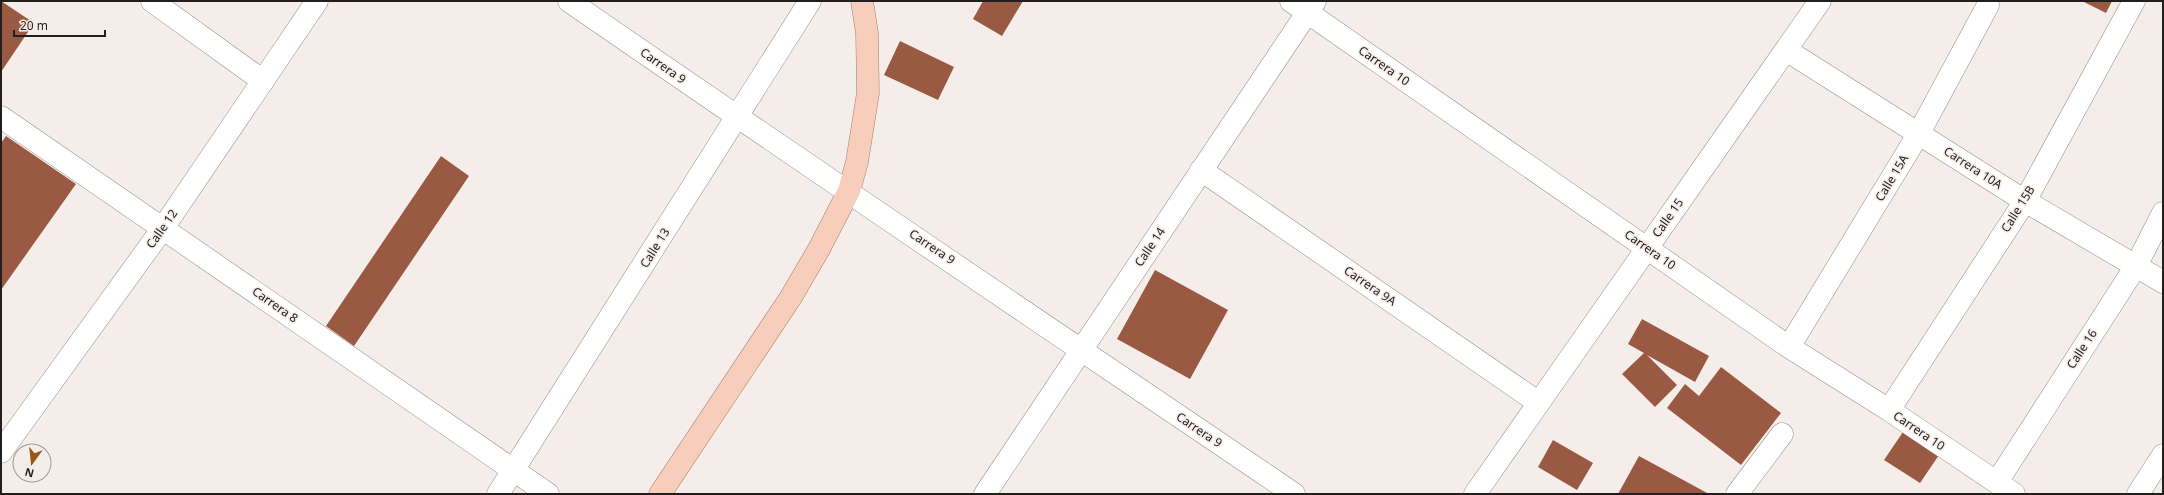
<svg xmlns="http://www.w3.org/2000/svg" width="2164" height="495" font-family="'Noto Sans',sans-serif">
<rect width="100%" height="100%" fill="#f5ede9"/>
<path fill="#9a5942" d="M 1,1 L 34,23 L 1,72 Z
M 983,1 L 1023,1 L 1002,36 L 973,19 Z
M 2082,1 L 2112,1 L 2106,13 Z
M 900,41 L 954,67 L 938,100 L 884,75 Z
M 6,136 L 76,184 L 1,290 L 1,143 Z
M 441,156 L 469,176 L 354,346 L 326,326 Z
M 1155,270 L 1228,310 L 1190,379 L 1117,339 Z
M 1642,319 L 1709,356 L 1695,382 L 1647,355 L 1677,385 L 1655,407 L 1622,374 L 1644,353 L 1628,344 Z
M 1721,367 L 1781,413 L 1741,465 L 1667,408 L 1685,384 L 1699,396 Z
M 1903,432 L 1939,455 L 1920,483 L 1884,460 Z
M 1553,440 L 1593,463 L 1577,490 L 1538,467 Z
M 1639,456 L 1709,494 L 1618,494 Z"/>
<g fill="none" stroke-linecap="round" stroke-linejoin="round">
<defs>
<path id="street" d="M 152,1 L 263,81
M 569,1 C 809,167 1052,330 1294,494
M 1291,1 L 1789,347 L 1889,410 L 2014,494
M 1786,50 L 2025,201 L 2163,282
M 1,117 L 548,494
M 1201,170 L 1539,403
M 1789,347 L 1919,133 L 1988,5
M 1889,410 L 2025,201 L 2134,1
M 1,452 L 163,228 L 317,1
M 1997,482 L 2136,266 L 2163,213
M 498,494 L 810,1
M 985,494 L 1315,1
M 1475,494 L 1820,1
M 1737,494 L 1782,434
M 2138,494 L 2163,455"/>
<path id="primary" d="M 660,494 L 791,297 L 819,249 L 849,191 L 857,162 L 868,93 L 867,33 L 862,1"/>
</defs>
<use href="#street" stroke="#958e8b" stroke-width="23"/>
<use href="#primary" stroke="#a97a68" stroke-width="23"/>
<use href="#street" stroke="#fff" stroke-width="22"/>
<use href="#primary" stroke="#f7cdbc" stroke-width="22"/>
</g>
<g text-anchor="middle" stroke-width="3" stroke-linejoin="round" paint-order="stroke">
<g font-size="12" fill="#211e1d" stroke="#f5ede9">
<text transform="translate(663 66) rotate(35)" y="4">Carrera 9</text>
<text transform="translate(1384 66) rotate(35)" y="4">Carrera 10</text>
<text transform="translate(1973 168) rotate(33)" y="4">Carrera 10A</text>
<text transform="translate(1892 178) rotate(-59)" y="4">Calle 15A</text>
<text transform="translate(2018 209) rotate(-58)" y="4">Calle 15B</text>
<text transform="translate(1668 218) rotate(-55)" y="4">Calle 15</text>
<text transform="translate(162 229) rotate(-55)" y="4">Calle 12</text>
<text transform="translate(932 247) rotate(34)" y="4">Carrera 9</text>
<text transform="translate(1150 247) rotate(-56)" y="4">Calle 14</text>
<text transform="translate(655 248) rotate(-58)" y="4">Calle 13</text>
<text transform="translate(1650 250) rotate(35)" y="4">Carrera 10</text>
<text transform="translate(1370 286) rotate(34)" y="4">Carrera 9A</text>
<text transform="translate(275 305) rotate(35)" y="4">Carrera 8</text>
<text transform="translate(2082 349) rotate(-57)" y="4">Calle 16</text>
<text transform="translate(1199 430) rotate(34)" y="4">Carrera 9</text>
<text transform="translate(1919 431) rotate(34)" y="4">Carrera 10</text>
</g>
</g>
<rect width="2164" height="495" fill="none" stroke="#211e1d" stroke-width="4"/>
<g transform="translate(32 463) rotate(195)"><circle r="19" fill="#f5ede9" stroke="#a09a97"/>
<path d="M0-3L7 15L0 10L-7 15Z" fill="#945919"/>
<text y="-6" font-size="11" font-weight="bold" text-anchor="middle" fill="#211e1d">N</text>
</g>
<path d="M14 30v6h91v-6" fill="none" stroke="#211e1d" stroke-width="2"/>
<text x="20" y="30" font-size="12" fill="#211e1d" stroke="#f5ede9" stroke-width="3" paint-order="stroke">20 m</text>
</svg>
